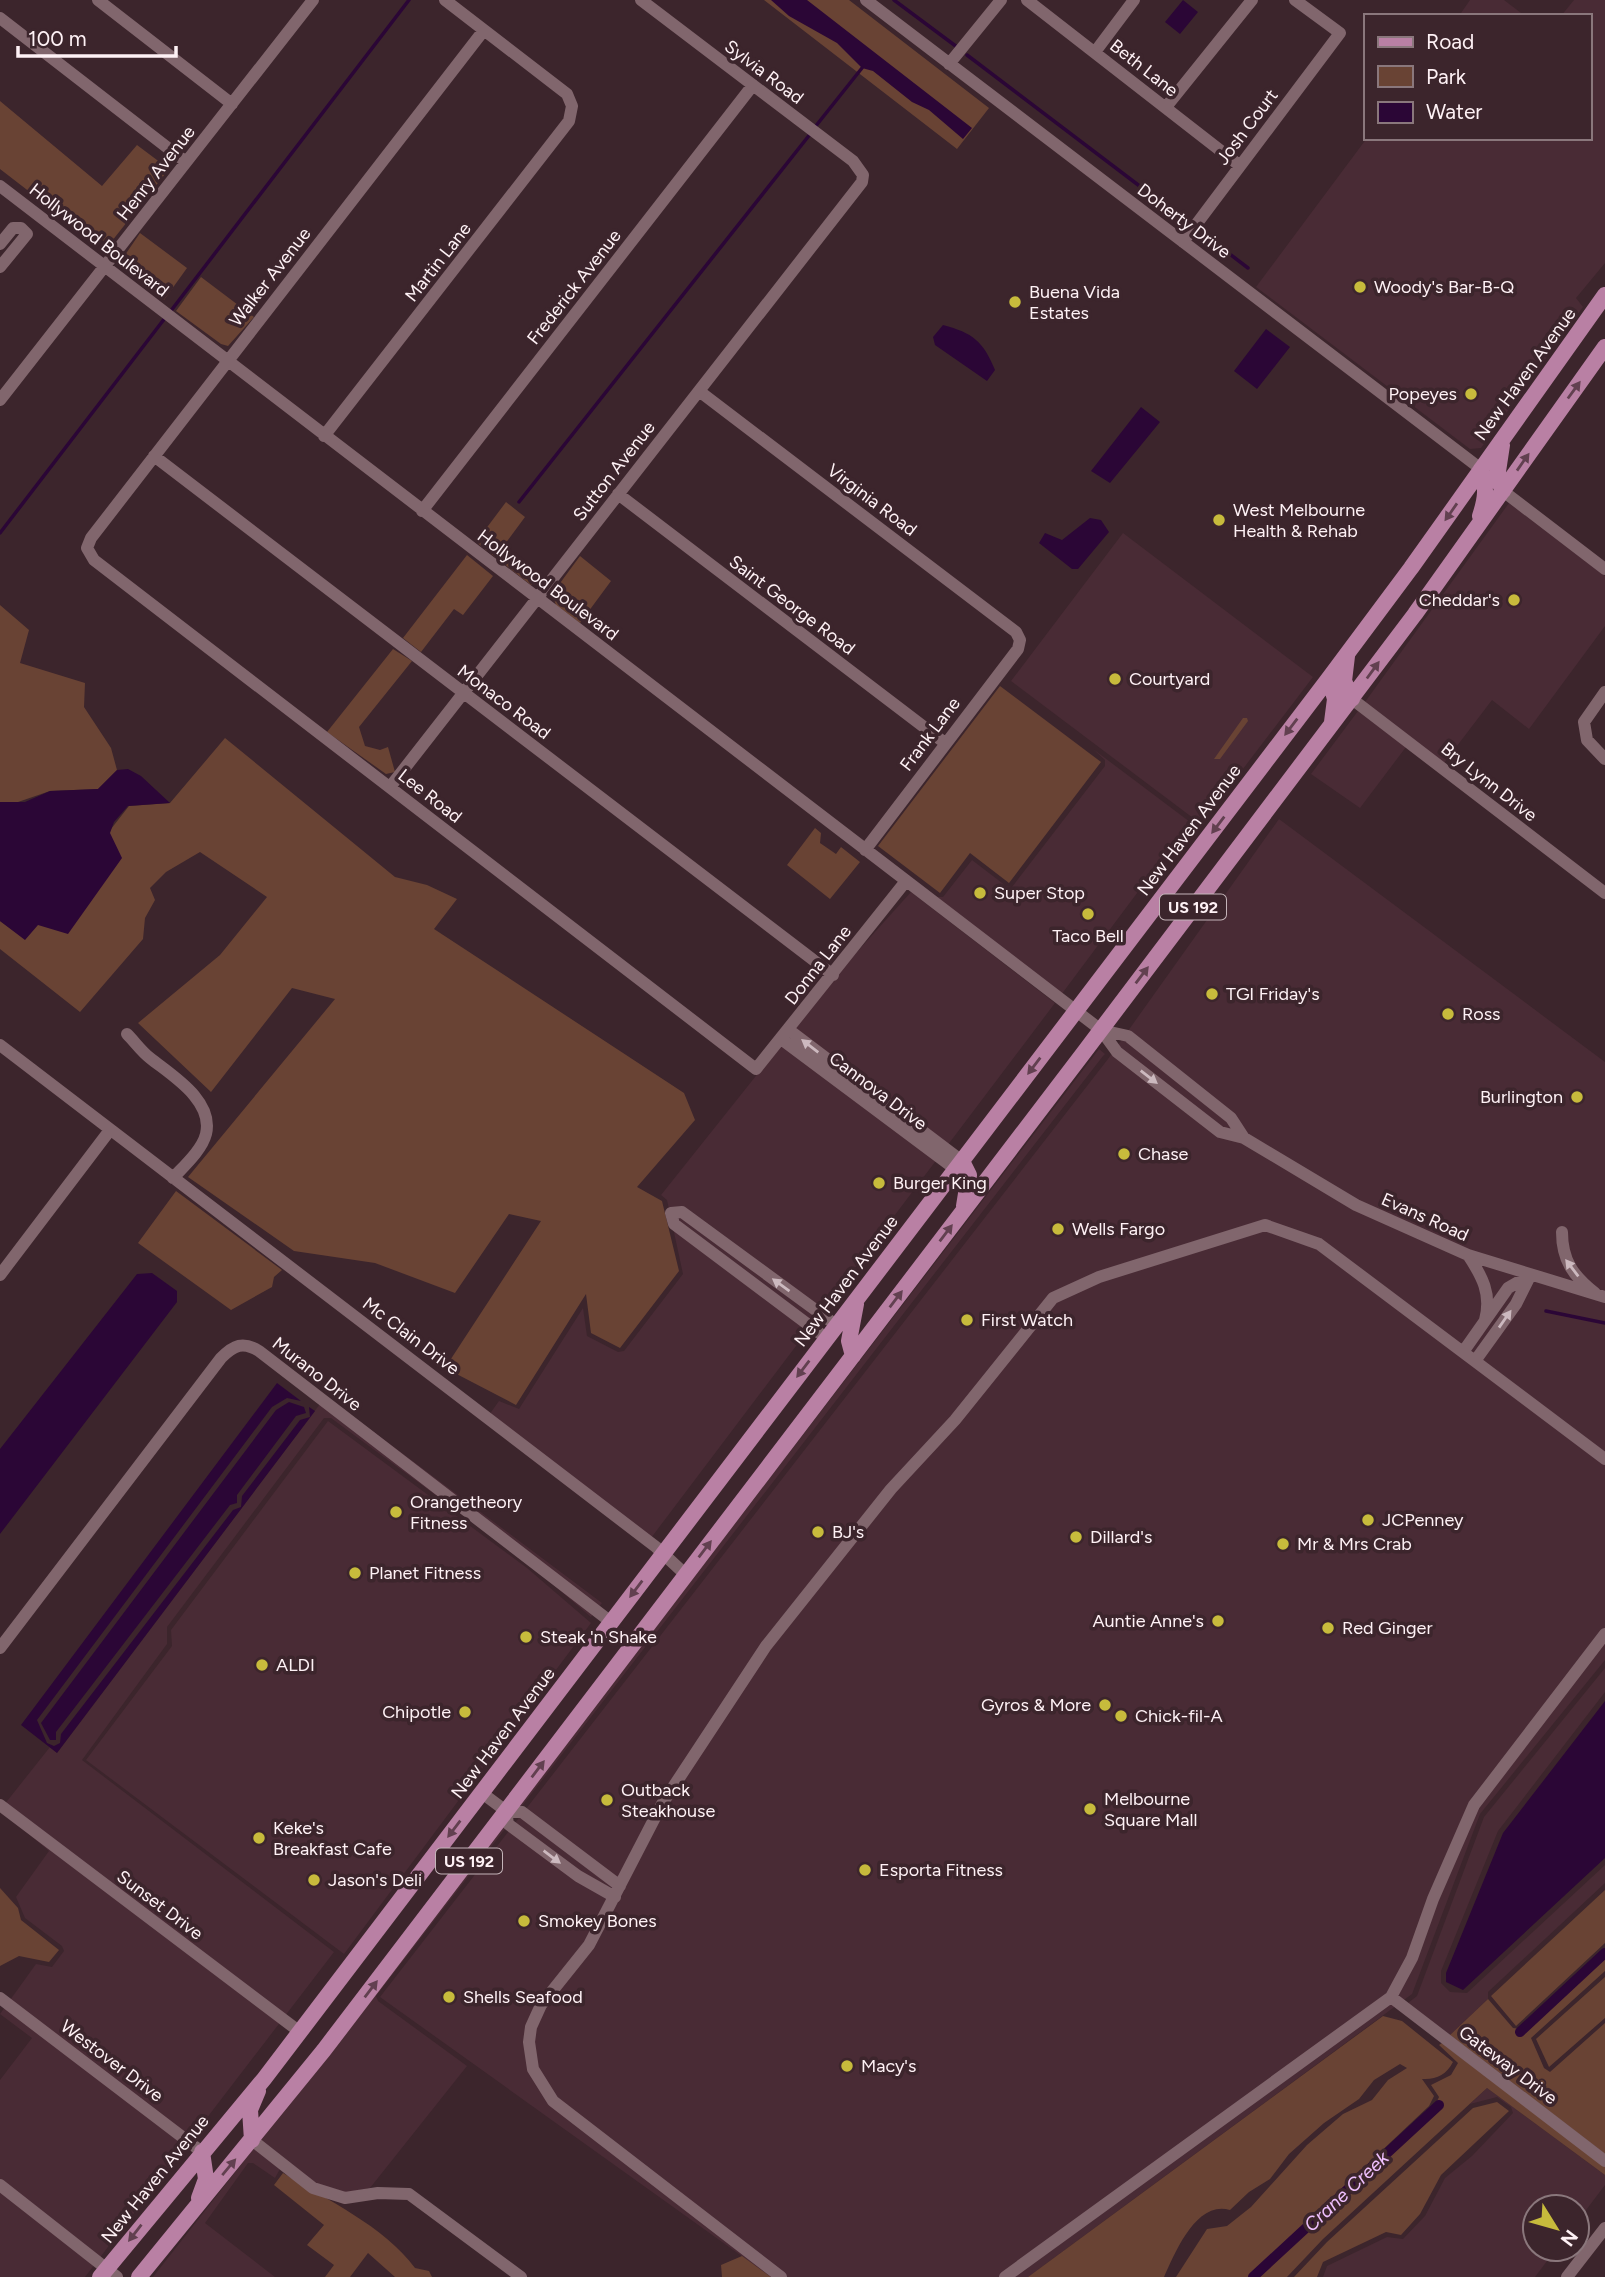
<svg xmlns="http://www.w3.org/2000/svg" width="1605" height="2277" font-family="Figtree,sans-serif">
<rect width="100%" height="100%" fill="#3c252c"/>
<path fill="#492b35" d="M 1470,0 L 1504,0 L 1525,16 L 1459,16 Z
M 1574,0 L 1605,0 L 1605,263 L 1576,298 L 1583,307 L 1481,448 L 1470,449 L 1256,287 L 1367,138 L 1589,138 L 1589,16 L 1561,16 Z
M 1509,503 L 1605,576 L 1605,626 L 1529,729 L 1492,700 L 1444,763 L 1365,702 Z
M 1123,533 L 1313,677 L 1201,824 L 1011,681 Z
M 1358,711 L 1406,747 L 1360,808 L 1311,774 Z
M 1093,749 L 1190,822 L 1061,995 L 937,897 L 943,897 L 972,860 L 1006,886 L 1012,887 L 1105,766 L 1105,760 Z
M 1279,819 L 1605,1062 L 1605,1660 L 1480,1814 L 1412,1994 L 1028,2277 L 771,2277 L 380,1997 L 1108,1059 Z
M 911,892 L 1055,1003 L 651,1538 L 489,1415 L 499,1401 L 519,1409 L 583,1308 L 587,1336 L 618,1352 L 624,1351 L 683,1274 L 667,1200 L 661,1195 L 838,973 Z
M 1099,1049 L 1105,1054 L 1103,1056 L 522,1806 L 519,1805 Z
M 326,1396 L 602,1603 L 591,1617 L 529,1564 L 331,1418 L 324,1418 L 167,1627 L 167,1644 L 82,1760 L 334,1952 L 85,2277 L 0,2277 L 0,2080 L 32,2038 L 0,2014 L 36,1964 L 52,1967 L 64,1951 L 62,1946 L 25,1918 L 16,1897 L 49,1851 L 0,1810 L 50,1747 L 57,1753 Z
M 328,1421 L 527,1568 L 591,1623 L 344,1954 L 86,1760 L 172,1646 L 171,1630 Z
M 1605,1668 L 1605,1692 L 1498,1831 L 1441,1971 L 1441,1983 L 1450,1992 L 1467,1993 L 1605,1865 L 1605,1883 L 1488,1992 L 1488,1999 L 1450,2035 L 1408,2003 L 1417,1996 L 1484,1817 Z
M 503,1826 L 505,1829 L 376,1996 L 378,2001 L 467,2066 L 370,2188 L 344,2193 L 315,2183 L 260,2139 Z
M 1487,2088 L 1605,2175 L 1605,2185 L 1577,2222 L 1577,2207 L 1535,2207 L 1535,2249 L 1556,2249 L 1535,2277 L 1323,2277 L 1327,2266 L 1387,2237 L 1403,2239 L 1425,2216 L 1445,2178 L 1472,2156 L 1513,2113 L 1511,2107 L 1497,2097 L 1470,2104 Z
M 254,2148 L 280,2169 L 275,2178 L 253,2163 L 248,2163 L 205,2223 L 275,2277 L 153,2277 Z"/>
<path fill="#694334" d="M 764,0 L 849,0 L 989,108 L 957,149 Z
M 0,101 L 102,186 L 137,145 L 169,169 L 108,246 L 101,239 L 92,240 L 0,169 Z
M 140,233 L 187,268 L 164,300 L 125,270 L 125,255 Z
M 201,277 L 254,317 L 228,346 L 221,344 L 176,311 Z
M 506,502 L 525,517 L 502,548 L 544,580 L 542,583 L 531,585 L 476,542 Z
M 467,555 L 493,576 L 463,615 L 454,609 L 421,652 L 403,638 Z
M 580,556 L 611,581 L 580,623 L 556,605 L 552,594 Z
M 0,605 L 29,630 L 20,663 L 85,683 L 84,707 L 111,748 L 117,770 L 98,789 L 50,791 L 18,802 L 0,802 Z
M 393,649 L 412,661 L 359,727 L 365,746 L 380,750 L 388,747 L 395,772 L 386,774 L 327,732 Z
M 1000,686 L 1101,762 L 1009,883 L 970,853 L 940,893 L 878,846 Z
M 1243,718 L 1247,718 L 1248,721 L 1220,759 L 1214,759 Z
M 225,738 L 395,877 L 427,885 L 457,899 L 434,929 L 684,1093 L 695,1120 L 637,1187 L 662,1201 L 679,1271 L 620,1348 L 591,1333 L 586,1294 L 516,1405 L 445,1368 L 541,1221 L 509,1214 L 455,1293 L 375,1263 L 294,1251 L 188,1177 L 335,999 L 292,988 L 211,1092 L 138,1023 L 220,955 L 267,897 L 200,852 L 166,872 L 150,888 L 155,900 L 145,918 L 143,939 L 80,1012 L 0,949 L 0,921 L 25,939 L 129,806 L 170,803 Z
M 815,828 L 821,833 L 820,843 L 836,854 L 841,847 L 860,862 L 830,899 L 787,865 Z
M 176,1191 L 282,1270 L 274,1277 L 272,1287 L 231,1310 L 138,1243 Z
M 0,1888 L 18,1908 L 21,1920 L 59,1950 L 49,1962 L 19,1956 L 0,1966 Z
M 1605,1890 L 1605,1943 L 1516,2026 L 1491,1996 Z
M 1605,1950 L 1605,1971 L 1531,2038 L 1544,2068 L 1550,2072 L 1605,2023 L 1605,2154 L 1450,2035 L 1488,1999 L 1513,2028 L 1520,2029 Z
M 1605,1977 L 1605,2018 L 1549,2067 L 1536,2039 Z
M 1383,2016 L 1402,2021 L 1453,2062 C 1446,2075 1436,2080 1422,2079 L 1434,2096 L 1429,2106 L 1248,2277 L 1176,2277 L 1207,2229 L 1227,2226 L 1251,2207 L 1307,2145 L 1343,2114 L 1372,2100 L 1388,2080 L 1407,2068 L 1400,2064 L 1374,2080 L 1359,2099 L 1324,2123 L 1289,2154 L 1270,2179 L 1249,2192 L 1230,2210 C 1196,2200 1175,2253 1164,2277 L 1028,2277 Z
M 1442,2043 L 1605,2167 L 1605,2175 L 1487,2088 L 1323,2239 L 1287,2277 L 1256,2277 L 1433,2110 L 1439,2097 L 1431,2085 L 1451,2075 L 1458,2063 L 1439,2045 Z
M 1497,2102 L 1509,2111 L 1441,2175 L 1420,2214 L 1401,2235 L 1386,2232 L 1323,2262 L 1317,2277 L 1294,2277 L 1327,2242 L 1473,2108 Z
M 283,2173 C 327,2200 384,2226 415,2268 L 429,2271 L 432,2277 L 395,2277 L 368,2253 L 350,2277 L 325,2277 L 334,2265 L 307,2245 L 324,2225 L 274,2185 Z
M 742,2256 L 771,2277 L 722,2277 L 721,2265 Z"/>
<path fill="#2b0636" d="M 771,0 L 807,0 L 972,128 L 963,139 L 929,110 L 912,102 L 873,71 L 862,68 L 837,43 L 789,16 Z
M 1183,0 L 1198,12 L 1180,34 L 1165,22 Z
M 943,325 C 973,333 983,341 995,370 L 987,381 L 935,345 L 933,337 Z
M 1266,329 L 1290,347 L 1257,389 L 1234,371 Z
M 1141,407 L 1160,422 L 1110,483 L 1091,471 Z
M 1090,518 L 1101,520 L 1109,532 L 1078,569 L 1072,569 L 1039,543 L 1045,533 L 1062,540 Z
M 128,769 L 141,776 L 170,803 L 128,806 L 114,822 L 110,833 L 122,858 L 68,934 L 38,925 L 25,940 L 0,921 L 0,802 L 25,802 L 50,791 L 98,789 L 117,770 Z
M 152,1273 L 177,1291 L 177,1302 L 0,1534 L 0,1449 L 137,1274 Z
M 277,1383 L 301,1401 L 287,1398 L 272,1407 L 37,1720 L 47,1743 L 54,1746 L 60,1743 L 61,1734 L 233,1510 L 241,1507 L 242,1496 L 300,1420 L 310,1417 L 309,1407 L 315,1411 L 57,1753 L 21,1725 Z
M 289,1402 L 304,1407 L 306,1413 L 296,1416 L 237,1495 L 237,1503 L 230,1505 L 56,1732 L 56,1740 L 50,1740 L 41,1723 L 276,1410 Z
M 1605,1701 L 1605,1858 L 1463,1990 L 1446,1982 L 1446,1973 L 1503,1833 Z"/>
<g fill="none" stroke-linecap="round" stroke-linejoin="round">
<path stroke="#2b0636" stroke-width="3.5" d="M 894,0 L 957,47
M 967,55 L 1187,222
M 815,127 L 862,68
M 1201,232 L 1248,268
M 170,312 L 409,0
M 519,502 L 811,133
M 0,533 L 165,318
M 1546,1311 L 1605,1323"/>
<path stroke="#2b0636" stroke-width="10" d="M 1520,2032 L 1605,1953
M 1253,2277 L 1439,2105"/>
<path stroke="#81666d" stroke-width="12" d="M 98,0 L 232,104
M 866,0 L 1481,469
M 1027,0 L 1239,165
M 0,18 L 186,162
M 484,30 L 91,538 L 87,548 L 94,560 L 756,1069 L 906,881
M 1095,52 L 1134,0
M 949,64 L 1001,0
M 1166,107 L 1252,0
M 0,186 L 1101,1030 L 1117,1052 L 1220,1132 L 1244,1138 L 1356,1205 L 1468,1255 L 1605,1297
M 1183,242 L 1340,33 L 1295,0
M 0,244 L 13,228 L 21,228 L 27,234 L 0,267
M 699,391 L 1016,632 L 1020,640 L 1018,649 L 865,850
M 0,400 L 313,0
M 324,436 L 569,121 L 572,106 L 567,94 L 445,0
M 154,456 L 833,975
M 1503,491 L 1605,569
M 618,494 L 945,743
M 422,511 L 753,85
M 1605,692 L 1584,722 L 1587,740 L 1605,759
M 1352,699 L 1605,893
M 390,787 L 862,182 L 863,175 L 853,161 L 641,0
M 789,1030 L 962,1161
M 1101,1030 L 1128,1036 L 1231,1118 L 1244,1138
M 127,1034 C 135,1042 141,1051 150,1058 C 171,1075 214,1100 206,1134 C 202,1150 184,1166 173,1178
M 781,1039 L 955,1169
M 0,1045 L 656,1547 L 686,1575
M 1562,1232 C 1562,1260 1573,1276 1595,1293
M 1468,1255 C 1482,1276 1492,1294 1485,1320
M 0,1275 L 110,1130
M 826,1338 L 674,1224 L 671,1213 L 682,1212 L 836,1325
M 1463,1352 L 1508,1288 L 1530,1275
M 1475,1361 L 1516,1304 L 1530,1276
M 0,1648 L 221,1358 C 234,1345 243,1341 259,1351 L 611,1622
M 482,1793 L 506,1811 L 522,1812 L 620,1886
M 0,1805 L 300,2032
M 506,1811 L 508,1824 L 578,1876 L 615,1897
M 1391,1997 L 1605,2161
M 0,1998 L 202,2152
M 252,2140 L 313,2188 L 345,2198 L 378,2193 L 409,2194 L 521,2277
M 0,2185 L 117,2277
M 781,2277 L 553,2101 L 533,2069 L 529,2042 L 531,2027 L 541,2005 L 589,1945 L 662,1804 L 766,1646 L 891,1489 L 955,1420 L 1053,1298 L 1099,1277 L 1265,1225 L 1319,1244 L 1605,1459
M 1005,2277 L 1391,1997 L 1412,1958 L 1433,1899 L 1474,1805 L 1605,1634
M 1567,2277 L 1605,2228"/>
<path stroke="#b980a4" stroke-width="16" d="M 1502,445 L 1497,478 L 1503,491
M 1480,516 C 1486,498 1487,487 1481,469
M 1347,656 L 1344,681 L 1352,699
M 1329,678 L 1335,699 L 1332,722
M 962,1161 L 969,1175 L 964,1206
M 853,1356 L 849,1341 L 856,1304
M 252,2140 L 250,2110 L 258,2091
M 199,2198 L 206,2179 L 202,2152
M 100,2277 L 264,2079 L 1329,678 L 1411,568 L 1605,295
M 139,2277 L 324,2050 L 1085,1051 L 1415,614 L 1605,347"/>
</g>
<defs><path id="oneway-solid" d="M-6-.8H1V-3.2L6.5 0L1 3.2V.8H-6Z" transform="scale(1.75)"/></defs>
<g fill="#624050">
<use href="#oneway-solid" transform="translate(1574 390) rotate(-54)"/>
<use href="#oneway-solid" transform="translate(1523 462) rotate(-55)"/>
<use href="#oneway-solid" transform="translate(1451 512) rotate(125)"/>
<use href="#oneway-solid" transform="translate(1373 670) rotate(-54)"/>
<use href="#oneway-solid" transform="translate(1291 727) rotate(127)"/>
<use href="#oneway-solid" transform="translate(1218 825) rotate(127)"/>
<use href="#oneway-solid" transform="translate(1142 975) rotate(-53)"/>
<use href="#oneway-solid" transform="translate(1034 1066) rotate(127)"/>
<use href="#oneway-solid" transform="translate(946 1233) rotate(-53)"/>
<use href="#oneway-solid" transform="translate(896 1299) rotate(-53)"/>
<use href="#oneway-solid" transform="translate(803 1369) rotate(127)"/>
<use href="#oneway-solid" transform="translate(705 1549) rotate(-53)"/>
<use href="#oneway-solid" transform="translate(636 1589) rotate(127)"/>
<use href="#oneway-solid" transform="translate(538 1769) rotate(-53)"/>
<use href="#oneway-solid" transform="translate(454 1829) rotate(127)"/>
<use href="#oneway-solid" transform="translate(371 1989) rotate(-53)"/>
<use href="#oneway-solid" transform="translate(229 2167) rotate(-50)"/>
<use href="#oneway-solid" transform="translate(135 2233) rotate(128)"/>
</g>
<g fill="#ccb9bf">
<use href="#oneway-solid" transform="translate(810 1046) rotate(-142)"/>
<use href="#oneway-solid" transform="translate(1149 1077) rotate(38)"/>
<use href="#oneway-solid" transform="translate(1572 1268) rotate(-127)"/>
<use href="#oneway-solid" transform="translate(781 1285) rotate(-144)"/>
<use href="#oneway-solid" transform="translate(1505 1319) rotate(-55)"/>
<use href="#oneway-solid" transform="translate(552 1857) rotate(37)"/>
</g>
<g fill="#c7bb3c" stroke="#3c252c" stroke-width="2.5">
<circle cx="1360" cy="287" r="7"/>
<circle cx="1015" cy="302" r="7"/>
<circle cx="1471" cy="394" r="7"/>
<circle cx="1219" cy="520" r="7"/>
<circle cx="1514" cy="600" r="7"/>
<circle cx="1115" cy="679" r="7"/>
<circle cx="980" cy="893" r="7"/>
<circle cx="1088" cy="914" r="7"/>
<circle cx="1212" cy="994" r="7"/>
<circle cx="1448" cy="1014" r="7"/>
<circle cx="1577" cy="1097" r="7"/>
<circle cx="1124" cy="1154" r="7"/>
<circle cx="879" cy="1183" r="7"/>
<circle cx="1058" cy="1229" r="7"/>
<circle cx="967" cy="1320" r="7"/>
<circle cx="396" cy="1512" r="7"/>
<circle cx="1368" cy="1520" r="7"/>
<circle cx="818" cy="1532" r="7"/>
<circle cx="1076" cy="1537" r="7"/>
<circle cx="1283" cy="1544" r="7"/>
<circle cx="355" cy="1573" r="7"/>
<circle cx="1218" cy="1621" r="7"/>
<circle cx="1328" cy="1628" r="7"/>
<circle cx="526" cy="1637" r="7"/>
<circle cx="262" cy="1665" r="7"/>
<circle cx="1105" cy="1705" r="7"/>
<circle cx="465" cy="1712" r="7"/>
<circle cx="1121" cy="1716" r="7"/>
<circle cx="607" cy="1800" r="7"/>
<circle cx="1090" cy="1809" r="7"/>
<circle cx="259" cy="1838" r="7"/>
<circle cx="865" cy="1870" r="7"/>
<circle cx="314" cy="1880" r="7"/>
<circle cx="524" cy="1921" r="7"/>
<circle cx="449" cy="1997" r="7"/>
<circle cx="847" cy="2066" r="7"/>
</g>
<g text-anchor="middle" stroke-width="7" stroke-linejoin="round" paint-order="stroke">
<g fill="#3c252c" stroke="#c4b4b9" stroke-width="2">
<rect x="1160" y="894.5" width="66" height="25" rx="5"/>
<rect x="436" y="1848.5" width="66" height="25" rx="5"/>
</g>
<g font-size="16" font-weight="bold" fill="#fef1f5">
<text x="1193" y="913">US 192</text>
<text x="469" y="1867">US 192</text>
</g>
<g font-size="18" fill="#fef1f5" stroke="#3c252c">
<text transform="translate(1144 68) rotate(38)" y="6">Beth Lane</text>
<text transform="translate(764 72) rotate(37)" y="6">Sylvia Road</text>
<text transform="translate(1247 127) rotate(-53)" y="6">Josh Court</text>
<text transform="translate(156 173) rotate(-52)" y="6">Henry Avenue</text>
<text transform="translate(1184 221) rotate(37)" y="6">Doherty Drive</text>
<text transform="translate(99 240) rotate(38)" y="6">Hollywood Boulevard</text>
<text transform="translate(438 262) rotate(-52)" y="6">Martin Lane</text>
<text transform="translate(270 277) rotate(-52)" y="6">Walker Avenue</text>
<text transform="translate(574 287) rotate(-52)" y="6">Frederick Avenue</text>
<text transform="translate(1525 374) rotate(-54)" y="6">New Haven Avenue</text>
<text transform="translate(614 471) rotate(-52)" y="6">Sutton Avenue</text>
<text transform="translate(872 500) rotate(37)" y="6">Virginia Road</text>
<text transform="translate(548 585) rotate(37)" y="6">Hollywood Boulevard</text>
<text transform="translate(792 605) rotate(37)" y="6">Saint George Road</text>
<text transform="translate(504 702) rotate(37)" y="6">Monaco Road</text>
<text transform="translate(930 734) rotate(-53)" y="6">Frank Lane</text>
<text transform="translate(1489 782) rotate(38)" y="6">Bry Lynn Drive</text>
<text transform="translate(430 796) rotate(38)" y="6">Lee Road</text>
<text transform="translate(1189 830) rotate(-53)" y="6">New Haven Avenue</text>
<text transform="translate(818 965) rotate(-52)" y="6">Donna Lane</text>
<text transform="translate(878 1091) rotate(37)" y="6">Cannova Drive</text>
<text transform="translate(1425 1217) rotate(24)" y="6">Evans Road</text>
<text transform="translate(846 1281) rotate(-53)" y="6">New Haven Avenue</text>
<text transform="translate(411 1336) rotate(37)" y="6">Mc Clain Drive</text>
<text transform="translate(317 1374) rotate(38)" y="6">Murano Drive</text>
<text transform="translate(503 1733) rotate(-53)" y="6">New Haven Avenue</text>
<text transform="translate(160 1905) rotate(37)" y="6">Sunset Drive</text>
<text transform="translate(112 2061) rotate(37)" y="6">Westover Drive</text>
<text transform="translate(1508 2065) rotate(37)" y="6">Gateway Drive</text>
<text transform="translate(155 2179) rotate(-51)" y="6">New Haven Avenue</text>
</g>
<g font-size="18" fill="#fef1f5" stroke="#3c252c" text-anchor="start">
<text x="1374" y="293">Woody's Bar-B-Q</text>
<text x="1029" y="298">Buena Vida<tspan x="1029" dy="21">Estates</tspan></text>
<text x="1457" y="400" text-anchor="end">Popeyes</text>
<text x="1233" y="516">West Melbourne<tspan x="1233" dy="21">Health &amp; Rehab</tspan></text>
<text x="1500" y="606" text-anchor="end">Cheddar's</text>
<text x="1129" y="685">Courtyard</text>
<text x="994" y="899">Super Stop</text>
<text x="1088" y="942" text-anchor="middle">Taco Bell</text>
<text x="1226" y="1000">TGI Friday's</text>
<text x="1462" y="1020">Ross</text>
<text x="1563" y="1103" text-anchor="end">Burlington</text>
<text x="1138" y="1160">Chase</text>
<text x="893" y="1189">Burger King</text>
<text x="1072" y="1235">Wells Fargo</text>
<text x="981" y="1326">First Watch</text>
<text x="410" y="1508">Orangetheory<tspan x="410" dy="21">Fitness</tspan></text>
<text x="1382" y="1526">JCPenney</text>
<text x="832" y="1538">BJ's</text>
<text x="1090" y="1543">Dillard's</text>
<text x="1297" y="1550">Mr &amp; Mrs Crab</text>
<text x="369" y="1579">Planet Fitness</text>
<text x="1204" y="1627" text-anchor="end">Auntie Anne's</text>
<text x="1342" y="1634">Red Ginger</text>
<text x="540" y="1643">Steak 'n Shake</text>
<text x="276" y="1671">ALDI</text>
<text x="1091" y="1711" text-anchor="end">Gyros &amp; More</text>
<text x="451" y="1718" text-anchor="end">Chipotle</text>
<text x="1135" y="1722">Chick-fil-A</text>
<text x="621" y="1796">Outback<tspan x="621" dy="21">Steakhouse</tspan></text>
<text x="1104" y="1805">Melbourne<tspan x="1104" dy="21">Square Mall</tspan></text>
<text x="273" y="1834">Keke's<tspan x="273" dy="21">Breakfast Cafe</tspan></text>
<text x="879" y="1876">Esporta Fitness</text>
<text x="328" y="1886">Jason's Deli</text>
<text x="538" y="1927">Smokey Bones</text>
<text x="463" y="2003">Shells Seafood</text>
<text x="861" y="2072">Macy's</text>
</g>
<g font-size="19" font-style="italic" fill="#efc0fe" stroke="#3c252c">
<text transform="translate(1346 2191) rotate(-43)" y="7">Crane Creek</text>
</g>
</g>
<rect x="1364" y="14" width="228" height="126" fill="#3c252c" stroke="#8a777c" stroke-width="2"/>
<rect x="1378" y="37" width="35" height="10" fill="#b980a4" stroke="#8a777c" stroke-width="2"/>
<text x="1426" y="49" font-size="21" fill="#fef1f5">Road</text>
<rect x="1378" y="66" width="35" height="21" fill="#694334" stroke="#8a777c" stroke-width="2"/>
<text x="1426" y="84" font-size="21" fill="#fef1f5">Park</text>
<rect x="1378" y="102" width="35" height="21" fill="#2b0636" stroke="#8a777c" stroke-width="2"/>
<text x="1426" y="119" font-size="21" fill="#fef1f5">Water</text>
<g transform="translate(1556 2228) rotate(127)"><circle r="33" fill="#3c252c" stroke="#8a777c" stroke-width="2"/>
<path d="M0-5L12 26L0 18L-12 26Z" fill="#c7bb3c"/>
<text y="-10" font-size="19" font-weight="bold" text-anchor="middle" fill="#fef1f5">N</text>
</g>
<path d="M18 46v10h158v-10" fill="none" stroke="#fef1f5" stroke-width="3.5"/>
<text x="28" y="46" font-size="21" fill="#fef1f5" stroke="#3c252c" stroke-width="5" paint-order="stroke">100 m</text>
</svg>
